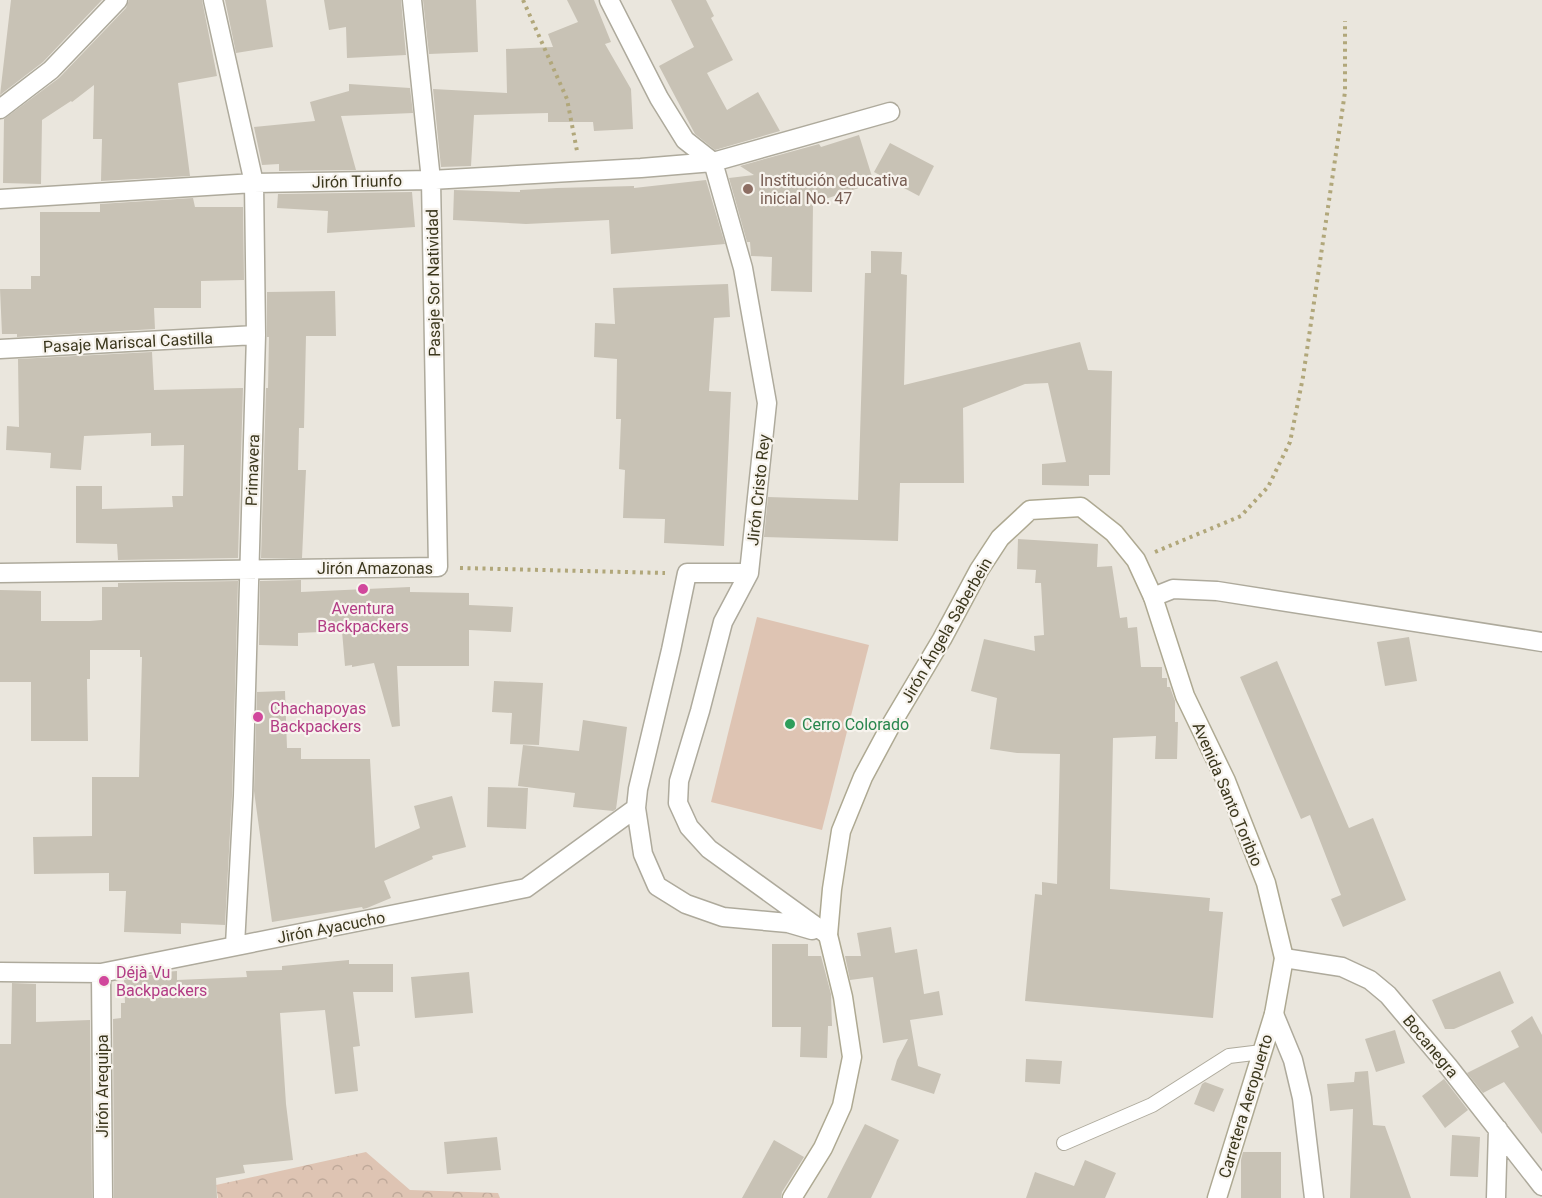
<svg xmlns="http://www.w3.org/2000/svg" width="1542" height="1198" font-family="Roboto,sans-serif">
<defs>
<pattern id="forest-crowns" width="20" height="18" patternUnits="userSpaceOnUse" patternTransform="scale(1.5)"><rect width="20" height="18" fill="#dec4b3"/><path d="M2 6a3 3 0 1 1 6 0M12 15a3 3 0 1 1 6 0" fill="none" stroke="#bfa99a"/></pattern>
</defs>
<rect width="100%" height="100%" fill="#eae6dd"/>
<path fill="url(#forest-crowns)" d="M 366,1152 L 410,1190 L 498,1193 L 500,1198 L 218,1198 L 216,1185 Z"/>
<path fill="#dec4b3" d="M 757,617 L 869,645 L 822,830 L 711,802 Z"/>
<path fill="#c8c2b5" d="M 11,0 L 102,0 L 43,62 L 0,95 Z
M 129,0 L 202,0 L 217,76 L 178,83 L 190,176 L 101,181 L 102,139 L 93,139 L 94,85 L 72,102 L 71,101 L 42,120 L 41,184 L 3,183 L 4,119 L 59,78 L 126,8 Z
M 225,0 L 266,0 L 273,47 L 236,53 Z
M 324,0 L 401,0 L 406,55 L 347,58 L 346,27 L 329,30 Z
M 423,0 L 476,0 L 478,52 L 429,54 Z
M 567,0 L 594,0 L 611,42 L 605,44 L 631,89 L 633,129 L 594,131 L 593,122 L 548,122 L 548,113 L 474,115 L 471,166 L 441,167 L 433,89 L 507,93 L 506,49 L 553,47 L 548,34 L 578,22 Z
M 671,0 L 706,0 L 714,16 L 711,18 L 733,60 L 707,73 L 727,110 L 758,92 L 780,131 L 715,150 L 695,134 L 659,66 L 694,47 Z
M 349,84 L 410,88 L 413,113 L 341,116 L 356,170 L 279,171 L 279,164 L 262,165 L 254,127 L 315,121 L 310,102 L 349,91 Z
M 859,135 L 874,183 L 813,203 L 812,292 L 771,291 L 772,257 L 751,256 L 750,242 L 747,242 L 729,178 L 754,175 L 740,166 L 819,144 L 821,147 Z
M 890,143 L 934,166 L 919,196 L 874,172 Z
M 706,180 L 725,244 L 611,254 L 609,220 L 526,224 L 453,220 L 454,190 L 520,192 L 520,190 L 557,188 L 634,186 L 634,188 Z
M 412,192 L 415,227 L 327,233 L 328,211 L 277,208 L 278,194 Z
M 193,198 L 195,207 L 243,207 L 244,280 L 201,281 L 201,308 L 154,308 L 155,329 L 17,337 L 17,334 L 2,334 L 0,289 L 31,289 L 31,276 L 40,276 L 40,212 L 100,212 L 100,204 Z
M 871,251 L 902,252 L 901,274 L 907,275 L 904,385 L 1080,342 L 1088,370 L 1112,371 L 1110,475 L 1089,475 L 1089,486 L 1042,485 L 1042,464 L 1066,462 L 1048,383 L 1025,384 L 963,408 L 964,483 L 900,483 L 898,541 L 764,537 L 768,497 L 858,500 L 865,273 L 871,273 Z
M 728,284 L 730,317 L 714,318 L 709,391 L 731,392 L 724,546 L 664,543 L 665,519 L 623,518 L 625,470 L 619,469 L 621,419 L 616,419 L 617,359 L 594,357 L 595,323 L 615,324 L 613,288 Z
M 335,291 L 336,336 L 306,336 L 304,428 L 299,428 L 298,470 L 306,470 L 302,558 L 261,558 L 266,388 L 268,388 L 269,337 L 267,337 L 267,292 Z
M 152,352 L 154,390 L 243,388 L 238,558 L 118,560 L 117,544 L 76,543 L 76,486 L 102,486 L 102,509 L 173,507 L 172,496 L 183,496 L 184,445 L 151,446 L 151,433 L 84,436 L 81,470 L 50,468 L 51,453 L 6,450 L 7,426 L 19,427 L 18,359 Z
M 1018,539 L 1098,544 L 1097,567 L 1112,566 L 1120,618 L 1127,617 L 1128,628 L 1137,627 L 1141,667 L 1162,667 L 1162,678 L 1167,678 L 1167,687 L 1170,687 L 1175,701 L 1175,722 L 1178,722 L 1177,759 L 1155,759 L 1156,736 L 1113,738 L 1110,889 L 1210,898 L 1209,911 L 1223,912 L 1213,1018 L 1025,1001 L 1035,894 L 1042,895 L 1042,882 L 1057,884 L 1060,754 L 1017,753 L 990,749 L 997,698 L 971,691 L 984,639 L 1035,651 L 1034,636 L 1044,635 L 1041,583 L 1035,583 L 1036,570 L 1017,569 Z
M 301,580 L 301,592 L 410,587 L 410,592 L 469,593 L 469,605 L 513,607 L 511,632 L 469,630 L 469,666 L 397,666 L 400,726 L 392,727 L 374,663 L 352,667 L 352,665 L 345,666 L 342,631 L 298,633 L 298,646 L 259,645 L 260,581 Z
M 238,581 L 232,796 L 225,925 L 181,923 L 181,934 L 124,932 L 126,891 L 109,891 L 109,873 L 34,874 L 33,837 L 92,836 L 92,777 L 139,777 L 142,657 L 140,657 L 140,650 L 90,650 L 90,679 L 87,679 L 88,741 L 31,741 L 31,682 L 0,682 L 0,590 L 41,591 L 41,621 L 90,621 L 102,620 L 102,587 L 118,587 L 118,583 Z
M 1409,637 L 1417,681 L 1385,686 L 1377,642 Z
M 1277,661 L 1349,828 L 1373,818 L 1406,900 L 1343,927 L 1331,899 L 1341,895 L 1310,815 L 1301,819 L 1240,677 Z
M 494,681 L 543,683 L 539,745 L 510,744 L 512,713 L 492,712 Z
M 285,691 L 287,748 L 301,748 L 301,759 L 370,759 L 375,848 L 420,828 L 414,806 L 452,796 L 466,847 L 432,856 L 433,859 L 384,881 L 391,898 L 367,908 L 363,909 L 362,907 L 272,922 L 254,791 L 257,692 Z
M 583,720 L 627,727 L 616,809 L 613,811 L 573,807 L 575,793 L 518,786 L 523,745 L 579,751 Z
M 488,787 L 528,788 L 526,829 L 487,827 Z
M 891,927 L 895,953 L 917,949 L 924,994 L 939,991 L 943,1015 L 910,1020 L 918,1066 L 941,1074 L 934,1094 L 891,1080 L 897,1060 L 908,1039 L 883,1043 L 873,977 L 850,980 L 845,956 L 861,956 L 857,933 Z
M 772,944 L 808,944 L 808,956 L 821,956 L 831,994 L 832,1026 L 828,1026 L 827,1058 L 800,1057 L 801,1027 L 772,1027 Z
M 349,960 L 349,964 L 393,964 L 393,992 L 353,992 L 360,1046 L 353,1047 L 358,1091 L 335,1094 L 325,1010 L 280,1013 L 286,1104 L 293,1160 L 243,1165 L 245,1173 L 216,1178 L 217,1198 L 114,1198 L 113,1019 L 121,1018 L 121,1003 L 125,1003 L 124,980 L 165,972 L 177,971 L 177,980 L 247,977 L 246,971 L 282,970 L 282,966 Z
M 1500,971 L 1514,1003 L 1454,1029 L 1445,1029 L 1432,1000 Z
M 469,972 L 473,1013 L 415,1018 L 411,977 Z
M 12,983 L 36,984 L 36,1022 L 90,1020 L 92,1198 L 0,1198 L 0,1044 L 11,1044 Z
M 1532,1016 L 1542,1035 L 1542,1134 L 1504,1082 L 1483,1093 L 1467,1073 L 1519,1047 L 1511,1031 Z
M 1395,1030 L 1405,1063 L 1376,1072 L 1365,1039 Z
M 1026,1059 L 1062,1061 L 1060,1084 L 1025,1082 Z
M 1368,1071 L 1373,1125 L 1385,1126 L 1411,1198 L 1350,1198 L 1353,1109 L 1330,1111 L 1327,1084 L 1354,1082 L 1355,1072 Z
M 1444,1079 L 1468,1110 L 1445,1128 L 1422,1096 Z
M 1205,1082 L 1224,1089 L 1214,1112 L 1194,1104 L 1202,1084 Z
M 865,1124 L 899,1140 L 871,1198 L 827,1198 Z
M 1452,1135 L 1480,1137 L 1478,1177 L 1450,1176 Z
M 497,1137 L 501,1170 L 447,1174 L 444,1142 Z
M 774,1140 L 804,1157 L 782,1192 L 781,1198 L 742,1198 Z
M 1243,1152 L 1281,1152 L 1281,1198 L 1241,1198 L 1241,1160 Z
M 1085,1160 L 1116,1173 L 1105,1198 L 1026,1198 L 1035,1172 L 1074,1186 Z"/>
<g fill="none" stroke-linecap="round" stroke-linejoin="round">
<defs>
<path id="service" d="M 1064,1143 L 1152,1105 L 1229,1056 L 1262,1052"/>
<path id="minor" d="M 213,0 L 254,183 L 256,335 L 243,796 L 235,945
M 609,0 L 659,98 L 685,140 L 713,162 L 743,268 L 767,403 L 749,573 L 723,622 L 700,711 L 679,781 L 678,803 L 689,827 L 709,849 L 828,935
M 0,109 L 51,70 L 118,0
M 0,199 L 254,183 L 431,180 L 641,168 L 713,162 L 890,112
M 0,349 L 256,335
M 0,573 L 438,567 L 431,180 L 412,0
M 749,573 L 687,573 L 671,650 L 638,789 L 636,808 L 643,854 L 657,886 L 686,904 L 723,917 L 788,923 L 812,930
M 1153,597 L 1173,589 L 1217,591 L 1542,642
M 1284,958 L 1342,967 L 1370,980 L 1388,995 L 1448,1066 L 1542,1186
M 0,972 L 101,973 L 526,888 L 636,808
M 101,973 L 103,1198
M 1274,1014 L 1293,1060 L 1302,1098 L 1314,1198
M 1496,1198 L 1498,1129"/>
<path id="secondary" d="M 792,1198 L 823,1148 L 842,1106 L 852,1057 L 843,997 L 828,935 L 832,889 L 841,831 L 863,777 L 892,723 L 942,639 L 979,570 L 1000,538 L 1030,510 L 1081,507 L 1114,533 L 1136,560 L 1153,597 L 1185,696 L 1226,781 L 1266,883 L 1284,958 L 1274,1014 L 1217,1198"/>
</defs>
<use href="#service" stroke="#aeaa9c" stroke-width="16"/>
<use href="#minor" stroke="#aeaa9c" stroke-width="21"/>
<use href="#secondary" stroke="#aea992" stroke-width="21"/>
<path stroke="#b1a77a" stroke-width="4" stroke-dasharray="3 4.5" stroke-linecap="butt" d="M 523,0 L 567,99 L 577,151
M 1155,552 L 1241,516 L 1268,487 L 1290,442 L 1303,377 L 1345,92 L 1345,21
M 460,568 L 665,573"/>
<use href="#service" stroke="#fff" stroke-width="14"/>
<use href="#minor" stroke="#fff" stroke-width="18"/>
<use href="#secondary" stroke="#fff" stroke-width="18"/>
</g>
<circle fill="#8d6e63" stroke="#f7f3ed" stroke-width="2" cx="748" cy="189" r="6"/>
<g fill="#d1479c" stroke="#f7f3ed" stroke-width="2">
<circle cx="363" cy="589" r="6"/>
<circle cx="258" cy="717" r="6"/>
<circle cx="104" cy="981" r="6"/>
</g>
<circle fill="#2e9e5b" stroke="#f7f3ed" stroke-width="2" cx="790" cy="724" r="6"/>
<g text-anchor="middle" stroke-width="4.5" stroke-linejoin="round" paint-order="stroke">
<g font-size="16" fill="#785e54" stroke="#f7f3ed" text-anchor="start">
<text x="760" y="186">Institución educativa<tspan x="760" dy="18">inicial No. 47</tspan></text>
</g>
<g font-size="16" fill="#3b371d" stroke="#f7f3ed">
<text transform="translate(357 181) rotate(-1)" y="6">Jirón Triunfo</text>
<text transform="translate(433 283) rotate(-91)" y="6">Pasaje Sor Natividad</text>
<text transform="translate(128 342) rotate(-3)" y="6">Pasaje Mariscal Castilla</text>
<text transform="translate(252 470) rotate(-88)" y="6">Primavera</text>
<text transform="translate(758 490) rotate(-84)" y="6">Jirón Cristo Rey</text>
<text x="375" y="574">Jirón Amazonas</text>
<text transform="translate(946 630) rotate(-60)" y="6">Jirón Ángela Saberbein</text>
<text transform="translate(1228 794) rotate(67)" y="6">Avenida Santo Toribio</text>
<text transform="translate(331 927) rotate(-11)" y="6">Jirón Ayacucho</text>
<text transform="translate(1431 1046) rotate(50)" y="6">Bocanegra</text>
<text transform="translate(102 1086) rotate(-90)" y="6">Jirón Arequipa</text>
<text transform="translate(1245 1106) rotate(-73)" y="6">Carretera Aeropuerto</text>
</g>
<g font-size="16" fill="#b23c85" stroke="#f7f3ed" text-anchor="start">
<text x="363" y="614" text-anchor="middle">Aventura<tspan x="363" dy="18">Backpackers</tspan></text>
<text x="270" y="714">Chachapoyas<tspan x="270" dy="18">Backpackers</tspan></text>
<text x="116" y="978">Déjà Vu<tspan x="116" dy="18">Backpackers</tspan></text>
</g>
<g font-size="16" fill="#27864d" stroke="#f7f3ed" text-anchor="start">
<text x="802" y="730">Cerro Colorado</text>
</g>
</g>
</svg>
